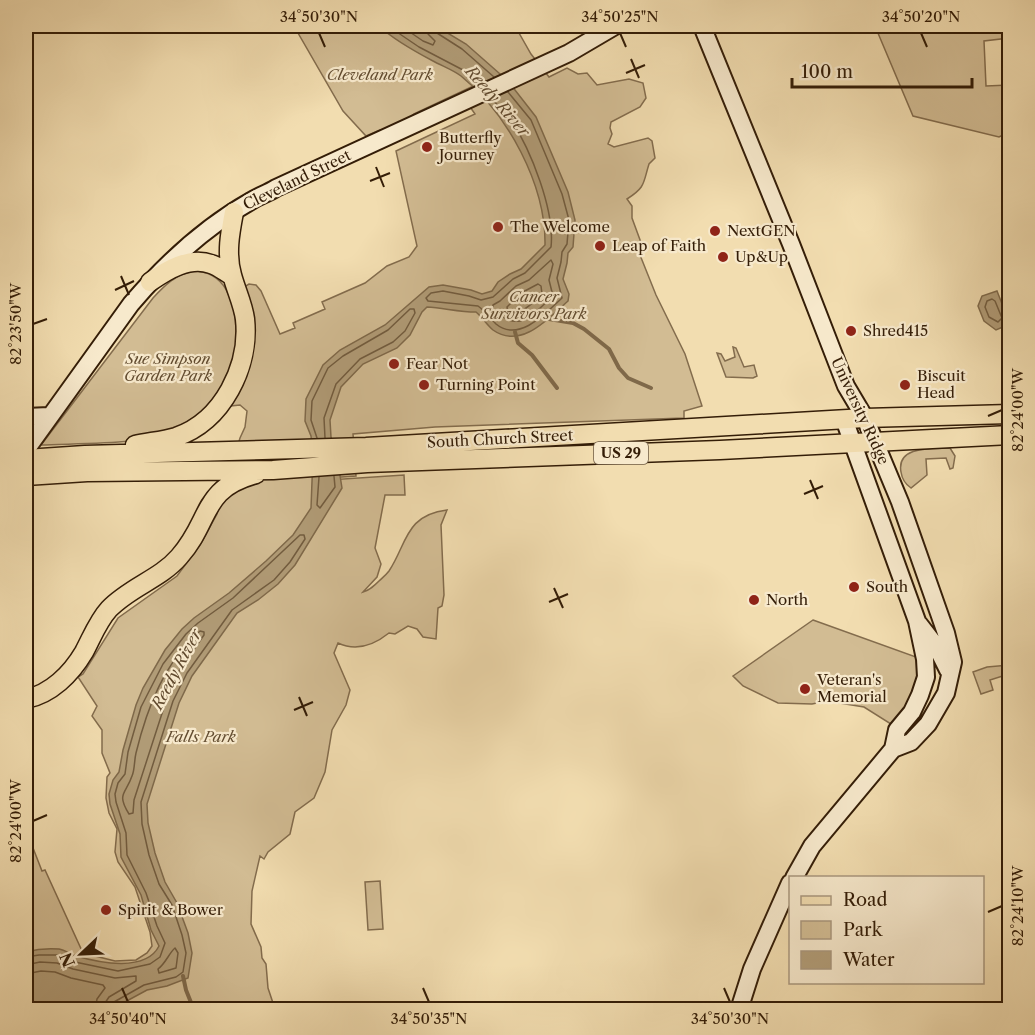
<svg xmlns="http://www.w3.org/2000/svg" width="1035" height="1035" font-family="'Libre Caslon Text',serif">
<rect width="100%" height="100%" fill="#f2ddb0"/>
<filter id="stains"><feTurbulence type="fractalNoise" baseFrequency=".00333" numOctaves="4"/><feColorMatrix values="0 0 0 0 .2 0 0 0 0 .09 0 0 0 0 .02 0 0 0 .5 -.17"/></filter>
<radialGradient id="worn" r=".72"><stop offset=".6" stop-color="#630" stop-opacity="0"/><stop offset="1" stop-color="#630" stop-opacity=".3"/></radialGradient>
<path fill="#d2bc93" stroke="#836c4d" stroke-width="1.5" d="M 294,26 L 515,26 L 531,54 L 549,77 L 567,68 L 578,74 L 587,73 L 597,85 L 629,79 L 643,83 L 646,98 L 640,107 L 611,122 L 610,128 L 612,134 L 608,144 L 614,147 L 648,138 L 652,141 L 655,158 L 649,164 C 643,183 646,187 627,199 L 632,206 L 632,218 L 643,248 L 640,255 L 656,295 L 685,354 L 702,406 L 684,411 L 684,418 L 435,427 L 353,434 L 356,476 L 313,479 L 313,481 L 404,475 L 405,495 L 385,495 L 375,548 L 381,564 L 377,577 L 363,592 C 370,590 374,586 379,581 C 382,578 386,575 389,571 C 407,544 405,515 447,510 L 441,525 L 444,595 L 442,606 L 438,608 L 436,639 L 423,637 L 417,629 L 408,626 L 395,634 L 389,633 C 374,645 357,652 338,643 L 334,653 L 350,690 L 346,705 L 332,730 L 325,772 L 314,798 L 295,812 L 290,834 L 268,852 L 264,859 L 260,856 L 252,891 L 251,924 L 261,947 L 262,958 L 266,964 L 268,988 L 275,1009 L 26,1009 L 26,830 L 42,871 L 45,870 L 83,953 L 115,961 L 136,960 L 147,953 L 152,946 L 150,932 L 135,887 L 118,862 L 115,852 L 117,829 L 109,813 L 106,798 L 107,777 L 110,773 L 102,753 L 102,730 L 92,716 L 97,706 L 78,677 L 83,674 L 118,618 L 177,576 L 200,545 L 217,514 L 240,438 L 245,427 L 247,411 L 240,405 L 230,406 C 259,357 257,341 244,287 L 249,284 L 256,285 L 261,291 L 280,334 L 295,328 L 293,323 L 325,309 L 322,302 L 365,283 L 387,266 L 409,257 L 417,246 L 396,151 L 475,114 L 461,94 L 500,75 L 499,74 L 414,114 L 402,124 L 386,130 L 380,130 L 366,136 L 343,111 Z
M 875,26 L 1009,26 L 1009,38 L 984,41 L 986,86 L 1009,85 L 1009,132 L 999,137 L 913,116 Z
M 193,271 C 225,271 235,301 236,329 C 236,339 237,352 234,361 C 225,389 205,413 181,428 C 152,446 77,443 41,445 L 153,298 C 165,285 175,275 193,271 Z
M 733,347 L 736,348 L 744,367 L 754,365 L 757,376 L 753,378 L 726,377 L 717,353 L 721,354 L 725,361 L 735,357 Z
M 950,448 L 955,456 L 953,468 L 950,469 L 946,458 L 926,459 L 927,475 L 911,488 C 905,484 902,479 901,472 C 896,445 934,449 950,448 Z
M 813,620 L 916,657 L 921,684 L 894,726 L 864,707 L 827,701 L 812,704 L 778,703 L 743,686 L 733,676 Z
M 1009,665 L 1009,674 L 990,680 L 993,690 L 981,694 L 973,672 L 987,667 Z
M 380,881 L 383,929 L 368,930 L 365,882 Z"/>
<path fill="#b19c77" stroke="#7f694a" stroke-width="1.5" d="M 379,26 L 436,26 L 466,44 L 508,81 L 536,117 L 568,192 L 575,220 L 573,247 L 568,253 L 567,263 L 563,279 L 569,294 L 568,301 C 549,318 521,350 493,330 C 487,325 482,317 476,312 C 459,312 444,308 427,307 L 422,312 L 410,335 L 397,348 L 363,364 L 341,387 L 330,420 L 331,437 L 336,451 L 342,488 L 295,565 L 278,584 L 258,600 L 237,613 L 192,676 L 179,703 L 147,804 L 148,823 L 155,853 L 165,882 L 177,903 L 188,933 L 192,953 L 188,978 L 167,986 L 147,990 L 112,1009 L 26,1010 L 26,952 C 37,949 47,948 59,949 C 65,950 70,954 76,956 C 100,963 146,972 159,946 L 151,930 L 141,895 L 121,857 L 120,834 L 110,804 L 109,794 L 113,780 L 119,772 L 123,750 L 136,705 L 143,688 L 165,650 L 182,629 L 194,618 L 229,593 L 266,561 L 293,535 L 311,508 L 313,455 L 311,436 L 305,421 L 306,399 L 323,365 L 340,350 L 385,325 L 429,287 L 443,285 L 471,290 L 482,294 L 492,291 L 498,282 L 510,274 L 521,269 L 545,245 C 546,185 508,114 461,76 C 453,70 442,66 433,61 C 414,51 394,40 379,26 Z
M 997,291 L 1010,324 L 996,330 L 984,321 L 978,306 L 982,296 Z"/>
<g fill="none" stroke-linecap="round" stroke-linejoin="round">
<path stroke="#725c3f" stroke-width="1.5" d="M 388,26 L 419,47 L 463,70 L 478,84
M 401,26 L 423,41 L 433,45 L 435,41 L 428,34 L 427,26
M 434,26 L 437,33 L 462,49 L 494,77
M 492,99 C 498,106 506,113 511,120 C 531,150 555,211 551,247 L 525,273 L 513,279 L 493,297 L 481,300 L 469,296 L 443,291 L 431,293 L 426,298 L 428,301 L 478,306 C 485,311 490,318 496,324 C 519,343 546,313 562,298 L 557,278 L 561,262 L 562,252 L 567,244 L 569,220 L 562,194 L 531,120 L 508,92
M 551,260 L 553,264 L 549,280 L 553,296 C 532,315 519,335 493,309 L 493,305 L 500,301 L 516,286 L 529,280 Z
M 538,284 L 541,286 L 542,294 C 532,303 522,316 508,311 L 507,307 L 521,293 Z
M 992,299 L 995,301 L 1002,318 L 998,322 L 989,317 L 985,307 L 987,301 Z
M 317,438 L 311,420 L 312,401 L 328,368 L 343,356 L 388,330 L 410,309 L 414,309 L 415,313 L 405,331 L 393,342 L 360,359 L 336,384 L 324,418 L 325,438
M 319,477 L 317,505 L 320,508 L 335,487 L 334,476
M 200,631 L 204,632 L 204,635 L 180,669 L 167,698 L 134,800 L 133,813 L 129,814 C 116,793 126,794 132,776 C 135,769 134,761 136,753 C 147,708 164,663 200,631 Z
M 175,948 L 178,953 L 176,968 L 159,973 L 158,969 C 166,963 169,953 175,948 Z
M 26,957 L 39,955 L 59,955 L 75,962 L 118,971 L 150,964 L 160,957 L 165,943 L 157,926 L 146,893 L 127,855 L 126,833 L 116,802 L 115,794 L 118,783 L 125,774 L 128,752 L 141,707 L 163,664 L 186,634 L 198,623 L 233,598 L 300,535 L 304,535 L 305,539 L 290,562 L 274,580 L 232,610 L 187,673 L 173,701 L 141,802 L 142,824 L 149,855 L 159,884 L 172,905 L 182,935 L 186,953 L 183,972 L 176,977 L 144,985 L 114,1002 L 112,1010
M 26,965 L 40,962 L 57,963 L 73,969 L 115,978 L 136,976 L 136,981 L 109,997 L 105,1003 L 104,1010
M 26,974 L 41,971 L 55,972 L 71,978 L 103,985 L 105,988 L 97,999 L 95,1010"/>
<path stroke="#7f694a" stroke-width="4" d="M 545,314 L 549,319 L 573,323 L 584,329 L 609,349 L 619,368 L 628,378 L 651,388
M 515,332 L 518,343 L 532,355 L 557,388
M 183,976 L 186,990 L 194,1010"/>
<defs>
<path id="secondary" d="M 702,26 L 791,244 L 846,386 L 865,418 L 900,502 L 946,633 L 953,662 L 946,693 L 928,724 L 911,742 L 893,749 L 812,846 L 794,878
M 26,417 L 49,416
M 844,419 L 917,621 L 925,659 L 926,677 L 920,695 L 912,712 L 897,730 L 893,749
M 26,450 L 131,304 C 165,264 205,227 251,201 C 259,196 268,193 276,188 L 569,53 L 615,26
M 919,624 L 936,646 L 948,670
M 739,1010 L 752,969 L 790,883"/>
<path id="primary" d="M 150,282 C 167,270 190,256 211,264 C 218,266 225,272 232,276
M 135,445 C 148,442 163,441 176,437 C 223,421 250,366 245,319 C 243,304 236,290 232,275 C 226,254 230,233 234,212
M 26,459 L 85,455 L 366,447 L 865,418 L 1010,414
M 26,476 L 87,472 L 273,470 L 367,463 L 720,450 L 1010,435
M 26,699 C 51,694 71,674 84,652 C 92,637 98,621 109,609 C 130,587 160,579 179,557 C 212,520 200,489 256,474"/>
</defs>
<use href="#secondary" stroke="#341d07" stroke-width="20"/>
<use href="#primary" stroke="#341d07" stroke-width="21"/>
<use href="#secondary" stroke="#f7e9cc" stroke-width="16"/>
<use href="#primary" stroke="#f2ddb0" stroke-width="18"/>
</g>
<path fill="none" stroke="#341d07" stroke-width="2" d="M 319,33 L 325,47M 620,33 L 626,47M 921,33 L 927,47M 631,59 L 639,78M 626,73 L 645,65M 376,167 L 384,187M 370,181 L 390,173M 121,276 L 129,295M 115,290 L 134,281M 33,324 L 47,319M 988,416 L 1002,410M 810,480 L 818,499M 804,494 L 823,486M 554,588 L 563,608M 549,602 L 568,594M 299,697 L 307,716M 294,710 L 313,702M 33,821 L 47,815M 988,912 L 1002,906M 122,988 L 128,1002M 423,988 L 429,1002M 724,988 L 730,1002"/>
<g fill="#8f2418" stroke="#f7e9cc" stroke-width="2">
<circle cx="427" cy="147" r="6"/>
<circle cx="498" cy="227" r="6"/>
<circle cx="715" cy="231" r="6"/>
<circle cx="600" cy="246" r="6"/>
<circle cx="723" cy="257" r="6"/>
<circle cx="851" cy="331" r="6"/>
<circle cx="394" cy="364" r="6"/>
<circle cx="424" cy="385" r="6"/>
<circle cx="905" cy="385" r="6"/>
<circle cx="854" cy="587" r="6"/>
<circle cx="754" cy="600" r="6"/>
<circle cx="805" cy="689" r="6"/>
<circle cx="106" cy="910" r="6"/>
</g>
<g text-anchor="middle" stroke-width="4.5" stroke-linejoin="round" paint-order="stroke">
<rect fill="#f7e9cc" stroke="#6e5a42" stroke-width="1.5" x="594" y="442" width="54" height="22" rx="4.5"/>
<g font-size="14" font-weight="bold" fill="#341d07">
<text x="621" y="458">US 29</text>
</g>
<g font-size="15" font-style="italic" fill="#634d31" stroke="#f7e9cc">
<text x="380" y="80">Cleveland Park</text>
<text x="534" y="302">Cancer<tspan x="534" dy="17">Survivors Park</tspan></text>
<text x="168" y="364">Sue Simpson<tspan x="168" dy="17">Garden Park</tspan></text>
<text x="201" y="742">Falls Park</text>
</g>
<g font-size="15" fill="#341d07" stroke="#f7e9cc" text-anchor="start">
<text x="439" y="143">Butterfly<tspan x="439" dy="17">Journey</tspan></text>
<text x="510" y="232">The Welcome</text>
<text x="727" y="236">NextGEN</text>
<text x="612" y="251">Leap of Faith</text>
<text x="735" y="262">Up&amp;Up</text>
<text x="863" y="336">Shred415</text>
<text x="406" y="369">Fear Not</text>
<text x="917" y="381">Biscuit<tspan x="917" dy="17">Head</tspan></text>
<text x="436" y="390">Turning Point</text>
<text x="866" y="592">South</text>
<text x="766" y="605">North</text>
<text x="817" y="685">Veteran's<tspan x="817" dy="17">Memorial</tspan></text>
<text x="118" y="915">Spirit &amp; Bower</text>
</g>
<g font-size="15" fill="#341d07" stroke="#f7e9cc">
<text transform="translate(297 180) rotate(-26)" y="5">Cleveland Street</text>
<text transform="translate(860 411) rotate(65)" y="5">University Ridge</text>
<text transform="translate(500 439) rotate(-3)" y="5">South Church Street</text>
</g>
<g font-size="16" font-style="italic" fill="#60492e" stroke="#f7e9cc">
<text transform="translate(498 101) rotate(49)" y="6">Reedy River</text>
<text transform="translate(176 669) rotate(-62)" y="6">Reedy River</text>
</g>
</g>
<rect width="1035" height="1035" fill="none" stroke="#f2ddb0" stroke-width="66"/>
<rect x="789" y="876" width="195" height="108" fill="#f7e9cc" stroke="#a9977d" stroke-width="1.5"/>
<rect x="801" y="896" width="30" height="9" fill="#f2ddb0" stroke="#a9977d" stroke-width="1.5"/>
<text x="843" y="906" font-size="18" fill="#341d07">Road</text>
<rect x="801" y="921" width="30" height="18" fill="#d2bc93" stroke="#a9977d" stroke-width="1.5"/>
<text x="843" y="936" font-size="18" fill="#341d07">Park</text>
<rect x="801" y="951" width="30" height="18" fill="#b19c77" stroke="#a9977d" stroke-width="1.5"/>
<text x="843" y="966" font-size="18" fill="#341d07">Water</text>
<g transform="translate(81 954) rotate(247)" stroke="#f7e9cc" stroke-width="4.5" paint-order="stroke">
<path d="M0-4.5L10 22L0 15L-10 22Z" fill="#341d07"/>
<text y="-9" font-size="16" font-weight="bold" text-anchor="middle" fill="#341d07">N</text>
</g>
<path d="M792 78v9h180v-9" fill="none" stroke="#341d07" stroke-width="3"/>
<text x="801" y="78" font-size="18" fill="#341d07" stroke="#f7e9cc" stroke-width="4.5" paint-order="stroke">100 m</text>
<rect x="33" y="33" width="969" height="969" fill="none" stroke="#341d07" stroke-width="2"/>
<g font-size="15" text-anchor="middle" fill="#341d07">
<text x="319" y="22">34°50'30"N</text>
<text x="620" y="22">34°50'25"N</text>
<text x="921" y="22">34°50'20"N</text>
<text transform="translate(16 324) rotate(-90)" y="5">82°23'50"W</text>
<text transform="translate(1018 410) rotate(-90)" y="5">82°24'00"W</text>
<text transform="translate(16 821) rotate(-90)" y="5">82°24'00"W</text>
<text transform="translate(1018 906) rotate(-90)" y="5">82°24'10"W</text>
<text x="128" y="1024">34°50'40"N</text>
<text x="429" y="1024">34°50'35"N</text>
<text x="730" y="1024">34°50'30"N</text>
</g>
<rect width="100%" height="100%" filter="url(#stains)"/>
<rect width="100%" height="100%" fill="url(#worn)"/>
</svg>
